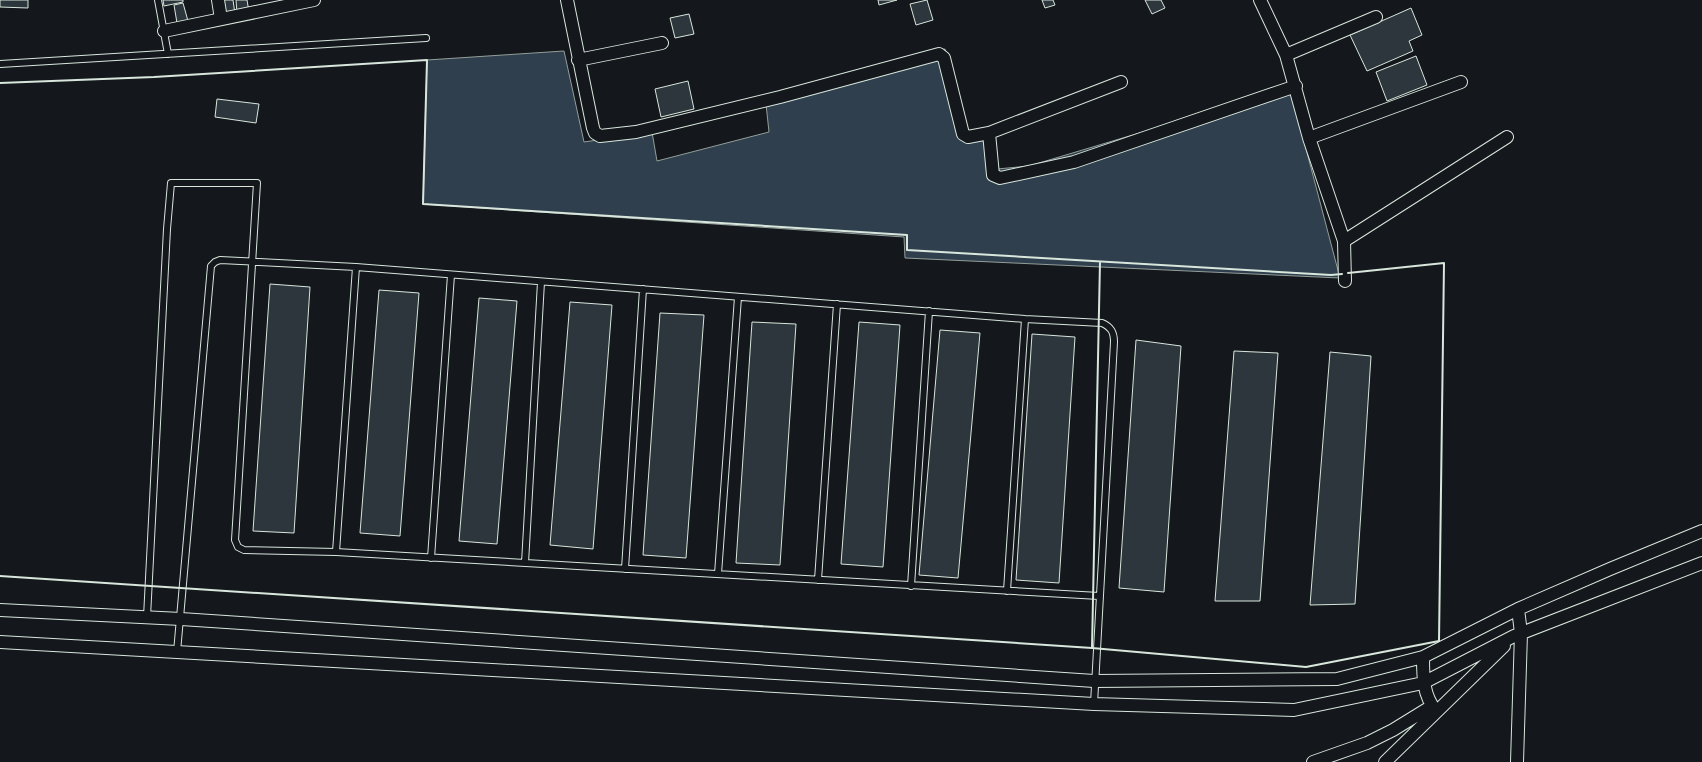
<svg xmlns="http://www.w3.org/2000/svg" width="1702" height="762" font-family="'Source Sans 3',sans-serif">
<rect width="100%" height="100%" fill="#14181c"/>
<path fill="#2f3f4d" stroke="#939e99" d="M 945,49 L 968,143 L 992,133 L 997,169 L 1029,166 L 1290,88 L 1340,278 L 905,258 L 904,237 L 423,204 L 427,60 L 564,51 L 584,142 L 652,132 L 657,161 L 769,132 L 766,104 Z"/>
<path fill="#2c363c" stroke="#d8e6dc" d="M 0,0 L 28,0 L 28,8 L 0,7 Z
M 163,0 L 183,0 L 183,2 L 164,6 Z
M 221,0 L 233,0 L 235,14 L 224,16 Z
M 236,0 L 247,0 L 249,12 L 237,14 Z
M 878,0 L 897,0 L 879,5 Z
M 927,0 L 933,20 L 916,25 L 910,4 Z
M 1042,0 L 1053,0 L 1055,5 L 1045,8 Z
M 1145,0 L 1161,0 L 1165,8 L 1152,14 Z
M 183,3 L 188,21 L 177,23 L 174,5 Z
M 1411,8 L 1422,35 L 1409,41 L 1413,51 L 1367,71 L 1350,35 Z
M 689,14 L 694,34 L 675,38 L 670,18 Z
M 1416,56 L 1427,85 L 1387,101 L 1376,72 Z
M 688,81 L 694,109 L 661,117 L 655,89 Z
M 217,99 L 259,104 L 256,123 L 215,117 Z
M 270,284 L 310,287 L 294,533 L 253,531 Z
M 379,290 L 419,293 L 400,536 L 360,533 Z
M 479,298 L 517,301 L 497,544 L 459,541 Z
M 570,302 L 612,305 L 593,549 L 550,545 Z
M 660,313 L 704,315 L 686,558 L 643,555 Z
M 752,322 L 796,324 L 780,565 L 736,563 Z
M 859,322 L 900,325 L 883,567 L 841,564 Z
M 940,330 L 980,333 L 958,578 L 919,575 Z
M 1032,334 L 1075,337 L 1059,583 L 1016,580 Z
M 1136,340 L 1181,346 L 1164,592 L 1119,588 Z
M 1234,351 L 1278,353 L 1260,601 L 1215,601 Z
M 1330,352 L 1371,356 L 1355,604 L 1310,605 Z"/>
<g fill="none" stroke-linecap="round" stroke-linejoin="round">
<defs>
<path id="lane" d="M 158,0 L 168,54
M 0,64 L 426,38
M 336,552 L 356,267
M 431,558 L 451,275
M 525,563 L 541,282
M 625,569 L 643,289
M 718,574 L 738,297
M 818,580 L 837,304
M 911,586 L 929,311
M 1007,591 L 1025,319
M 147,617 L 167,229 L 171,183 L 257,183 L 235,540 L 238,547 L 244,550 L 336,552 L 1099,596
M 177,652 L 211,266 L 215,262 L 220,260 L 356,267 L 1025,319 L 1102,323 C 1111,327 1114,332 1114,342 L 1094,704"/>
<path id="street" d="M 218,0 L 221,19
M 567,0 L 593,128 L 595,133 L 600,136 L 636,132 L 780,97 L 939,54 L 944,58 L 963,134 L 968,137 L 989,133 L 1121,82
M 1260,0 L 1286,55 L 1309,138 L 1344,241 L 1345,281
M 164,31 L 314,0
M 1286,55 L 1376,17
M 578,60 L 662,43
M 989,133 L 993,175 L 1000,178 L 1074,162 L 1296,86
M 1309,138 L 1461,82
M 1344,241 L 1507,137
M 0,610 L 181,619 L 1094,681 L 1337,679 L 1423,657 L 1518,609 L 1610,569 L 1702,531
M 0,642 L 1094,704 L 1294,710 L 1423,683 L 1514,636 L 1702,563
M 1423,657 C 1423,677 1423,695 1436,711
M 1313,762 L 1367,743 L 1393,730 L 1432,706
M 1385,762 L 1504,646
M 1517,762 L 1521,633 L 1518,609"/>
</defs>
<use href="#lane" stroke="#d8e6dc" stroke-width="8"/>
<use href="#street" stroke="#d8e6dc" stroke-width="14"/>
<use href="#lane" stroke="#14181c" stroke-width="6"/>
<use href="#street" stroke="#14181c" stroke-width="12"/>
<path stroke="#d8e6dc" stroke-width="2" d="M 0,83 L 154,77 L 427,60 L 423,204 L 907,235 L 907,250 L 1331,275 L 1342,274
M 0,576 L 1092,648 L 1306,667 L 1439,641 L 1444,263 L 1348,273
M 1092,648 L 1100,262"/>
</g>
</svg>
